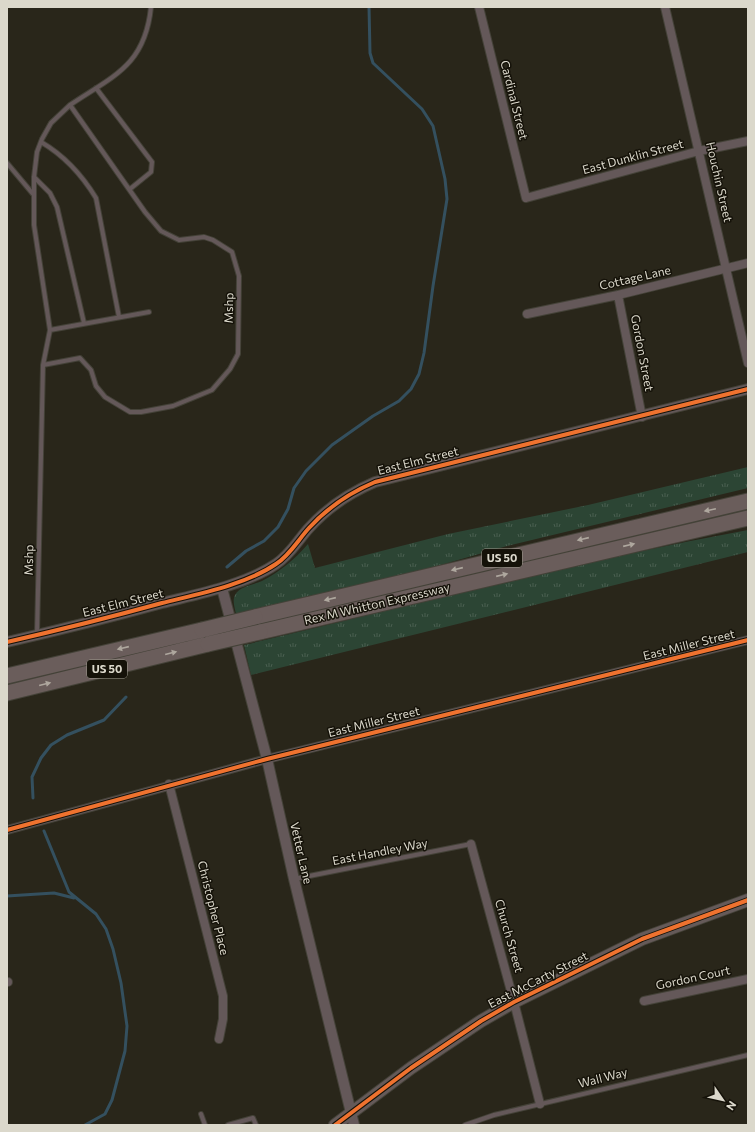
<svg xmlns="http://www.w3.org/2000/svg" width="755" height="1132" font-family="Commissioner,sans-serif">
<defs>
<pattern id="grass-tufts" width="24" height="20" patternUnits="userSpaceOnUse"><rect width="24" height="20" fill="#2c4534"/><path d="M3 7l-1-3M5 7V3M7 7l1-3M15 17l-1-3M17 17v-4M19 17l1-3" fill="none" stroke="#4a5f50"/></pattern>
</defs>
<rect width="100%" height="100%" fill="#29261a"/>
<path fill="url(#grass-tufts)" d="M 748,467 L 748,488 L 507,546 L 430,568 L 236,614 C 235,608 232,601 235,595 C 240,586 253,585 262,581 C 281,571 294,560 308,544 L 315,568 L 448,534 L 588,505 Z
M 748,530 L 748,552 L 251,675 L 244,645 C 412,605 579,561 748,530 Z"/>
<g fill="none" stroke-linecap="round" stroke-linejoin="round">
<path stroke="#34505f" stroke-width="3" d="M 227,567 L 246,551 L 264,541 L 278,527 L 288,509 L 294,488 L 306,471 L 332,445 L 373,416 L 399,401 L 411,389 L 419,374 L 424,353 L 433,286 L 447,199 L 445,179 L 433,126 L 422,109 L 373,63 L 370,53 L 369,7
M 33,798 L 32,777 L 41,758 L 51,745 L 67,735 L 104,720 L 126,697
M 44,831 L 69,892 L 96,914 L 106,929 L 113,949 L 121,983 L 127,1026 L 125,1051 L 112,1100 L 105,1114 L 85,1125
M 7,896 L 54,893 L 74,898"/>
<defs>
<path id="service" d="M 96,88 L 152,162 L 151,172 L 130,189
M 41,142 C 65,156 82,175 96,198 L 119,317
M 7,163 L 33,194
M 34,177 L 50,193 L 57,207 L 84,323
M 50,330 L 149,312
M 43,365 L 80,358 L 91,370 L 96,386 L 105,397 L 130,412 L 141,412 L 173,406 L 212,390 L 230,369 L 238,354 L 239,276 L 232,252 L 213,240 L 204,237 L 179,240 L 161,231 L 145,212 L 70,105 C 113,76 145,66 151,7
M 37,635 L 43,365 L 50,330 L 34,225 L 34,177 L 37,152 L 42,139 L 51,123 L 70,105
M 294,879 L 471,844
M 201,1114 L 205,1125
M 228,1125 L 253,1118 L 256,1125
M 465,1125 L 494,1115 L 748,1055"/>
<path id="minor" d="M 479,7 L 526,198 L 699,151 L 748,141
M 665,7 L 748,363
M 618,295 L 642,417
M 527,314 L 618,295 L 748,263
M 169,784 L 223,996 L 223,1019 L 219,1039
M 7,830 L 267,759 L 748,640
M 471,844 L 514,1002 L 540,1104
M 7,982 L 8,982
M 644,1001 L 748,979"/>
<path id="tertiary" d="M 222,588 L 267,759 L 294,879 L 354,1125
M 7,642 C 59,630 111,617 162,603 C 198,594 245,585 276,564 C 290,555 298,540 309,528 C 328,507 349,493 375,482 L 748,389"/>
<path id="secondary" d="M 335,1125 L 411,1068 L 481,1021 L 514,1002 L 642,939 L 748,900"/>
<path id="motorway" d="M 255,617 L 748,501
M 260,632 L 748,518
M 7,676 L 202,630
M 7,693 L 208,644"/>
</defs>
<use href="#service" stroke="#444238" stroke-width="6"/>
<use href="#minor" stroke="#444238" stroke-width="10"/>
<use href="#tertiary" stroke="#444238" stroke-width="12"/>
<use href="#secondary" stroke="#444238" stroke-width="14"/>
<use href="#motorway" stroke="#444238" stroke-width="17"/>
<use href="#service" stroke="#645859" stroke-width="4"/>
<use href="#minor" stroke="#645859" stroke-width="8"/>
<use href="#tertiary" stroke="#645859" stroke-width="10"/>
<use href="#secondary" stroke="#655a59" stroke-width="12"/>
<use href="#motorway" stroke="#6a5d5b" stroke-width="15"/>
<defs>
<path id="motorway-bridge" d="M 202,630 L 255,617
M 208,644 L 260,632"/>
</defs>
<use href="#motorway-bridge" stroke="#444238" stroke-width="17" stroke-linecap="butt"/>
<use href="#motorway-bridge" stroke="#6a5d5b" stroke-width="15"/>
<defs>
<path id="cycleway" d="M 7,642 C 59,630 111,617 162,603 C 198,594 245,585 276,564 C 290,555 298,540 309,528 C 328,507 349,493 375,482 L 748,389
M 7,830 L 267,759 L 748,640
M 335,1125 L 411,1068 L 481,1021 L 514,1002 L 642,939 L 748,900"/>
</defs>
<use href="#cycleway" stroke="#151209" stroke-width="6"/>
<use href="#cycleway" stroke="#ef722f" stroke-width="4"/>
</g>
<defs><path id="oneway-solid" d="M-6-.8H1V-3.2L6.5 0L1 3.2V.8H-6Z"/></defs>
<g fill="#aea79e">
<use href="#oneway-solid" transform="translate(710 510) rotate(168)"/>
<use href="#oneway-solid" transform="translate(583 539) rotate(167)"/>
<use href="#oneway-solid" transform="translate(629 545) rotate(-13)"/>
<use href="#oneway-solid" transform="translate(457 569) rotate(167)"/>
<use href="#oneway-solid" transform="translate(502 575) rotate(-13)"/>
<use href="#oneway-solid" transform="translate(330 599) rotate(167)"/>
<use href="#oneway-solid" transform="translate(123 648) rotate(167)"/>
<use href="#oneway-solid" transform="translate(171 653) rotate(-14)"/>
<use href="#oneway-solid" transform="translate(45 684) rotate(-14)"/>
</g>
<g text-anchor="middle" stroke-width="3" stroke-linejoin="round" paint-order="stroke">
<g fill="#151209" stroke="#a09d91" stroke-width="1">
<rect x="482" y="549" width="40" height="18" rx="3"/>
<rect x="87" y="660" width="40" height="18" rx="3"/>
</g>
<g font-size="11" font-weight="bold" fill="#dbd8cb">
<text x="502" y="562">US 50</text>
<text x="107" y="673">US 50</text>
</g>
<g font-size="12" fill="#dbd8cb" stroke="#151209">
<text transform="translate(514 100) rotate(76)" y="4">Cardinal Street</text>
<text transform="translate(633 157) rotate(-15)" y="4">East Dunklin Street</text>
<text transform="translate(719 182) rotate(77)" y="4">Houchin Street</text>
<text transform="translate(635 278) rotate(-13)" y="4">Cottage Lane</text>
<text transform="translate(229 308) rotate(-89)" y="4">Mshp</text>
<text transform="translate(642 353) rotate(79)" y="4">Gordon Street</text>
<text transform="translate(418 461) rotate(-14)" y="4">East Elm Street</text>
<text transform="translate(29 560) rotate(-89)" y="4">Mshp</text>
<text transform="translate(123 603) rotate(-14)" y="4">East Elm Street</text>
<text transform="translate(377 604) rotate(-13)" y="4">Rex M Whitton Expressway</text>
<text transform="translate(689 645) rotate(-14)" y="4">East Miller Street</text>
<text transform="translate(374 722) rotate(-14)" y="4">East Miller Street</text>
<text transform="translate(380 852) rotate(-11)" y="4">East Handley Way</text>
<text transform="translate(301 853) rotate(77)" y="4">Vetter Lane</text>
<text transform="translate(213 908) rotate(76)" y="4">Christopher Place</text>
<text transform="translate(509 936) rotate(74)" y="4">Church Street</text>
<text transform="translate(693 978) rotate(-12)" y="4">Gordon Court</text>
<text transform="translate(538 980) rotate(-27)" y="4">East McCarty Street</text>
<text transform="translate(603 1078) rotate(-14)" y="4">Wall Way</text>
</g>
</g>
<rect width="755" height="1132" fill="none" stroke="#dbd8cb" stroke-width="16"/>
<g transform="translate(723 1100) rotate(124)" stroke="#151209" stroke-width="3" paint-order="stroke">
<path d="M0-3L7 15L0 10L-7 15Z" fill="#dbd8cb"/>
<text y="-6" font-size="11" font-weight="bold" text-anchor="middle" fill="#dbd8cb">N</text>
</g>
</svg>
